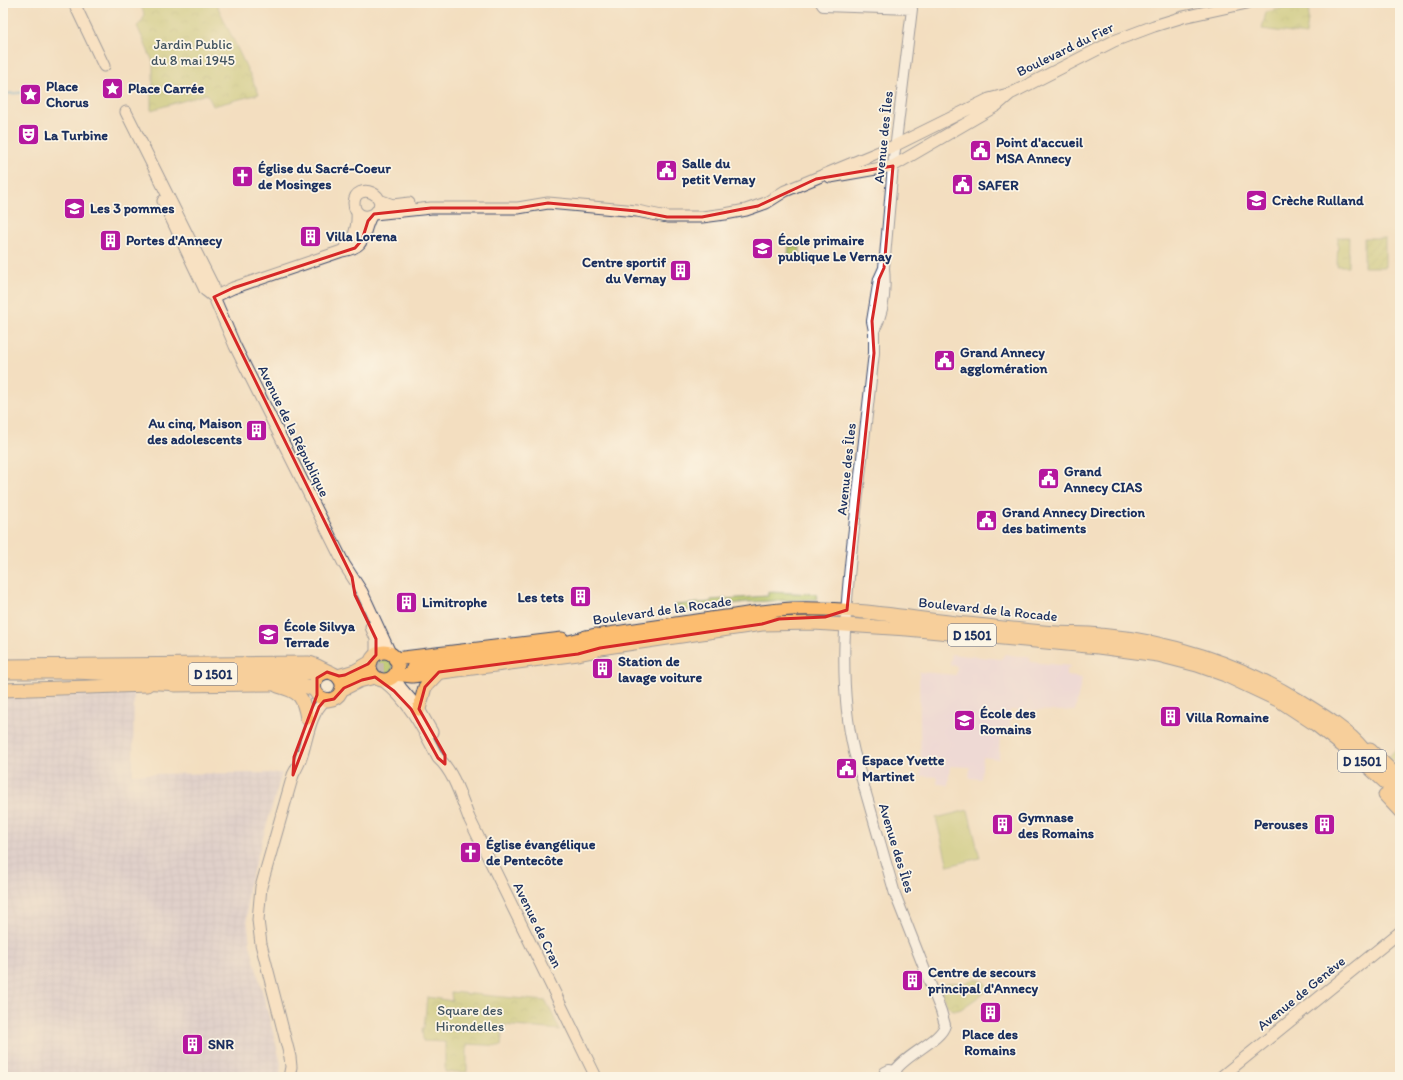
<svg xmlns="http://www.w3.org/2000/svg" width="1403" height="1080" font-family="Itim,sans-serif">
<defs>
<pattern id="industrial-grid" width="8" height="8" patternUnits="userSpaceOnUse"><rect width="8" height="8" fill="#c9bfd7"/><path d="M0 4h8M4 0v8" fill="none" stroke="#aca4bb"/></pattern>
<pattern id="park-crowns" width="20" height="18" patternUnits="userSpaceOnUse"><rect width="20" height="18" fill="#b8c466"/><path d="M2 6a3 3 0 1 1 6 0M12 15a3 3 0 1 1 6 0" fill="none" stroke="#95a057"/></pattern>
<pattern id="garden-furrows" width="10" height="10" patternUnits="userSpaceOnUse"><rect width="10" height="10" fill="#b8c466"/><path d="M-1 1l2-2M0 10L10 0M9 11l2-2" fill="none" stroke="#95a057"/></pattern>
</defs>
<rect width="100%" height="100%" fill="#fcf5e5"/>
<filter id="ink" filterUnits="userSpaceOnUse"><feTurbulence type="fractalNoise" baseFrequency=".025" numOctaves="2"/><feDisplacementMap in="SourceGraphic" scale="8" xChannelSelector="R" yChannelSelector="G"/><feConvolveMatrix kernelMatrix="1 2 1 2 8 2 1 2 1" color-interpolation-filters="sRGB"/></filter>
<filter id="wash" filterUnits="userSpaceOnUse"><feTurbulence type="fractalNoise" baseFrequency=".012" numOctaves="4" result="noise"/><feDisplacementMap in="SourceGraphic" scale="16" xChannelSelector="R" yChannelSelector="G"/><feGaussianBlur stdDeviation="0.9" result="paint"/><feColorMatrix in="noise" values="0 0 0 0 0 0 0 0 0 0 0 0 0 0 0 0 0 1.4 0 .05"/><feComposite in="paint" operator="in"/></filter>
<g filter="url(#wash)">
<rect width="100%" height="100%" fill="#f3dec0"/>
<path fill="#e9d2ed" d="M 949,654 L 1001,659 L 1005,654 L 1017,656 L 1028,656 L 1031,662 L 1070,666 L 1069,669 L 1066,669 L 1066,676 L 1082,678 L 1075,711 L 1010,710 L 1010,731 L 1000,731 L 999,759 L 983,757 L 981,779 L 969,778 L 970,767 L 950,766 L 948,787 L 947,785 L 938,784 L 937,785 L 938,777 L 921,776 L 919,672 L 956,675 L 957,666 L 948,665 L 950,665 L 951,655 Z"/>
<path fill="url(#industrial-grid)" d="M 134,691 L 133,774 L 282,773 L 248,888 L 247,918 L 250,944 L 281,1063 L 280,1077 L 14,1077 L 3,1069 L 3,697 Z"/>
<path fill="#b8c466" stroke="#6a7a62" d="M 768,592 L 816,594 L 817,599 L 746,602 L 676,612 L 675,605 L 711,602 L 711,600 L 768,596 Z
M377 667a8 8 0 1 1 16 0a8 8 0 1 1-16 0Z
M 1400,745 L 1400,768 L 1389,756 Z
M 968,810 L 980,858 L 948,866 L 936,818 Z"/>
<path fill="url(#park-crowns)" stroke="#6a7a62" d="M 145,3 L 216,3 L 259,94 L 213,106 L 207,94 L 151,110 L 151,91 L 153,91 L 153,62 L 137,26 C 144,21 146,14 141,7 L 146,5 Z
M 1307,3 L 1310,4 L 1306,35 L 1262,29 L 1266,12 Z
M 1338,237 L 1349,237 L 1348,266 L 1337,266 Z
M 789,246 L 800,246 L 800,256 L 788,255 Z
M 975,979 L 984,982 L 990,989 L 961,1009 C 947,1015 943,996 939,986 C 951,979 963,987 975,979 Z
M 451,992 L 546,1001 L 560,1030 L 503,1025 L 501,1046 L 467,1044 L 467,1072 L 445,1072 L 445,1042 L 423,1041 L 422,1028 L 424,1028 L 427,997 L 452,1001 Z"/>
<path fill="url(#garden-furrows)" stroke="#6a7a62" d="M 1364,238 L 1385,238 L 1385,267 L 1364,267 Z"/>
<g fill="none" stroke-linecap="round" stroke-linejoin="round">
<path stroke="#56a3cf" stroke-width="2.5" d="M 3,94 L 32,92"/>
</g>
</g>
<g filter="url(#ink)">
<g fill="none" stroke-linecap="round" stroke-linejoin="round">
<path stroke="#c8bbac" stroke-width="13" stroke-dasharray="13 6" stroke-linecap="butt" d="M 352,671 L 413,668"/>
<defs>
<path id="tertiary" d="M 821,3 L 823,6 L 912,9 L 893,166 L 884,268 C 886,289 884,312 874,331
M 884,268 L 879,279 L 872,321 L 874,331 L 874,353 C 866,418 859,482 852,546 C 845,614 838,685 854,752 L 895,894 L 941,1011 L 945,1025 C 941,1041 906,1054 895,1071
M 883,1077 L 885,1072 L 889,1070 L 895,1071 L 898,1076"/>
<path id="secondary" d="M 74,3 L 104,66
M 126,112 L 213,286 L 214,297 L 235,346 L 344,564 L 362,592 L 391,655
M 830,177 L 893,166 L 996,106 L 1010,94
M 379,200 L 393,205 L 409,203
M 163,201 L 205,290 L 214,297
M 374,214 C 394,195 355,180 354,203 C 354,215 365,219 374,214 L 431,208 L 518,208 L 548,203 L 637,211 L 667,217 L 702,217 L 725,214 L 746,210 L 766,203 L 785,191 L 896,145 L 989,99 L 1012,93 L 1114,41 L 1154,26 L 1183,17 L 1247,3
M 342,251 C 354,241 358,227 357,212
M 214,297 L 233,288 L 342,251 C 368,247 361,235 371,216
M 371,627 L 376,639 L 376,655
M 393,676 L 401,688 L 419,709 L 432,732
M 382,680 C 410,702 422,727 438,758 C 454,772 461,798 469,818 L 596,1077
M 289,1077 L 291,1067 L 290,1057 L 261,944 L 258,920 L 261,887 L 293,775 C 296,769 299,764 301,758 C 308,738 309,715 325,700
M 1221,1077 L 1400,932"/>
<path id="primary" d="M 586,637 C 632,631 679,623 726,617 C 748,614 770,610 792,609 C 851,607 908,618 967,624 C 997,627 1028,631 1058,633 C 1072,634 1086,633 1100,635 C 1170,641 1240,664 1300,701 C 1321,714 1348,730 1363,749 C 1367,754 1371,760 1375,766
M370 666a14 14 0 1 1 28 0a14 14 0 1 1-28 0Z
M 395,659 L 562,639
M 3,666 L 309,663 C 317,665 322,669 330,672 C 333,674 336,674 338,677 C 347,686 340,699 328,700 C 309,697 310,673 330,672
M 395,674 L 412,676 L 578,654 L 593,651 L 600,648 L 762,624 L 814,623 L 907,629 L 1098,647 L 1158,655 L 1197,665 L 1225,675 L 1280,701 L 1315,724 L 1363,762 L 1387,784 L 1400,799
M 338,676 L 355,671 L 371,662
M 174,685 L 271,684 L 291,683 L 300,684 L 315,690
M 278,686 C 300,692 303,696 307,718
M 3,690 L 147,685
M 341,690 L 359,681 L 375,677
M 419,709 L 425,687 L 439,672
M 1370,750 L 1400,779
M 1385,795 L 1400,811"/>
<path id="trunk" d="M 565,648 L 600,648
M 413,668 L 542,649 L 596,635
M 3,672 L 75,672 L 118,674 L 308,673
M 134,682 L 184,684"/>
</defs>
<use href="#tertiary" stroke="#3b496d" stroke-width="12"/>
<use href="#secondary" stroke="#3b496d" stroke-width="13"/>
<use href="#primary" stroke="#3b496d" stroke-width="15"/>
<use href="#trunk" stroke="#3b496d" stroke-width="15"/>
<use href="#tertiary" stroke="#fff" stroke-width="10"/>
<use href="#secondary" stroke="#fee5c5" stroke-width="11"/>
<use href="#primary" stroke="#fcbd6f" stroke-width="13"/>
<use href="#trunk" stroke="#fcbd6f" stroke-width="13"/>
</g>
</g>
<path d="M0 0H1403V1080H0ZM 893,166 L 884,268 L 879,279 L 872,321 L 874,353 L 847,610 L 825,617 L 779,619 L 762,624 L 600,648 L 578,654 L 439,672 L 425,687 L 419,709 L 445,755 L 445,764 L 438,758 L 411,709 L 394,691 L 375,677 L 362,680 L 344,688 L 334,699 L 324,701 L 319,707 L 293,775 L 294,757 L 317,695 L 317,678 L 327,672 L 339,676 L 345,675 L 368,664 L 376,655 L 376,639 L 355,595 L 352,577 L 214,297 L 233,288 L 355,248 L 362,240 L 368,221 L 374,214 L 431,208 L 518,208 L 548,203 L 637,211 L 667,217 L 702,217 L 758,206 L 816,179 Z" fill="#f3dec0" fill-opacity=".55" fill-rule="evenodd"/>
<path fill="none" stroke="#d62828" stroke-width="3" stroke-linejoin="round" d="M 893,166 L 884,268 L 879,279 L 872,321 L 874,353 L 847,610 L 825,617 L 779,619 L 762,624 L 600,648 L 578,654 L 439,672 L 425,687 L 419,709 L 445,755 L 445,764 L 438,758 L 411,709 L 394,691 L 375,677 L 362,680 L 344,688 L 334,699 L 324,701 L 319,707 L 293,775 L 294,757 L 317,695 L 317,678 L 327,672 L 339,676 L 345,675 L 368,664 L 376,655 L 376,639 L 355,595 L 352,577 L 214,297 L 233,288 L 355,248 L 362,240 L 368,221 L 374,214 L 431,208 L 518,208 L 548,203 L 637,211 L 667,217 L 702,217 L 758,206 L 816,179 Z"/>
<defs>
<symbol id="sight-square" viewBox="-11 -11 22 22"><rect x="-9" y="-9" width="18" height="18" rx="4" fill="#b5179e" stroke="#fcf5e5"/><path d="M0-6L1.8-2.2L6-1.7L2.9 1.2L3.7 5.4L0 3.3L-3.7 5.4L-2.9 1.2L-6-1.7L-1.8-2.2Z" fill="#fff"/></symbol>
<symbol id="theatre-square" viewBox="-11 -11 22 22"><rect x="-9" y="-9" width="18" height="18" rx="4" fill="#b5179e" stroke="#fcf5e5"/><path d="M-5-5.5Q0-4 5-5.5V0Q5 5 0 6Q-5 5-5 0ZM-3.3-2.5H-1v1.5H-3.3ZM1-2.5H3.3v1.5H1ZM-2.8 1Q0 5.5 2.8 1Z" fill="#fff"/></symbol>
<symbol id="civic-square" viewBox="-11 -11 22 22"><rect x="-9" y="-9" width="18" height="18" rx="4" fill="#b5179e" stroke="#fcf5e5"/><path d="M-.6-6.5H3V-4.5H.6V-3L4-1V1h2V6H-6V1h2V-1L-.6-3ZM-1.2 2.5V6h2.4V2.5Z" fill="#fff"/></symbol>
<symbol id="church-square" viewBox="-11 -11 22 22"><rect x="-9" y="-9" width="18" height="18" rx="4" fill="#b5179e" stroke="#fcf5e5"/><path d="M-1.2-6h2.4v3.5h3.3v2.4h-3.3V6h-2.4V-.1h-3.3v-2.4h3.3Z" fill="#fff"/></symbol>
<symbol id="school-square" viewBox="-11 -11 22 22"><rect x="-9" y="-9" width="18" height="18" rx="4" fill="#b5179e" stroke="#fcf5e5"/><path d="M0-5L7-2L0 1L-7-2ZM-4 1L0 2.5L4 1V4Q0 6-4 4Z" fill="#fff"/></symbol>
<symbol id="building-square" viewBox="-11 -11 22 22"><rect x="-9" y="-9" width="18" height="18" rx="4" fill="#b5179e" stroke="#fcf5e5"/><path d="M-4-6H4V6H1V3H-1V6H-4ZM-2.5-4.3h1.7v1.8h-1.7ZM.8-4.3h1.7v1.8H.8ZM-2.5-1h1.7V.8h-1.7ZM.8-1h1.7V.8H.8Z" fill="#fff"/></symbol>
</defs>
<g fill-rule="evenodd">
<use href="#sight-square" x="100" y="76" width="25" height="25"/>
<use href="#sight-square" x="18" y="82" width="25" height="25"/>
<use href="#theatre-square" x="16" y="122" width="25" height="25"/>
<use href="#civic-square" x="968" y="138" width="25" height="25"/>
<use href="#civic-square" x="654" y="158" width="25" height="25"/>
<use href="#church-square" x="230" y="164" width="25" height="25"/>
<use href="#civic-square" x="950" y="172" width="25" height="25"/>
<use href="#school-square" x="1244" y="188" width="25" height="25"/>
<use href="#school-square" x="62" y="196" width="25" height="25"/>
<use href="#building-square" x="298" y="224" width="25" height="25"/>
<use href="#building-square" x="98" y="228" width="25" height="25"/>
<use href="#school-square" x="750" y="236" width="25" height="25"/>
<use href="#building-square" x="668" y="258" width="25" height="25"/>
<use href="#civic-square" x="932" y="348" width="25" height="25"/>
<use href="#building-square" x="244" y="418" width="25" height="25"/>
<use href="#civic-square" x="1036" y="466" width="25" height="25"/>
<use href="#civic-square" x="974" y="508" width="25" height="25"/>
<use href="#building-square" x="568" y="584" width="25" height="25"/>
<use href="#building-square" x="394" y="590" width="25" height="25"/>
<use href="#school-square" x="256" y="622" width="25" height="25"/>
<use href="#building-square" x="590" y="656" width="25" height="25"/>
<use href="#building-square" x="1158" y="704" width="25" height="25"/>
<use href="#school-square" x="952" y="708" width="25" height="25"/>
<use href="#civic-square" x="834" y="756" width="25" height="25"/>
<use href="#building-square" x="1312" y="812" width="25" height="25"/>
<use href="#building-square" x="990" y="812" width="25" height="25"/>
<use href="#church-square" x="458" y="840" width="25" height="25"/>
<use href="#building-square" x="900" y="968" width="25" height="25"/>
<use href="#building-square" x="978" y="1000" width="25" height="25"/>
<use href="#building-square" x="180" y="1032" width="25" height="25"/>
</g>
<g text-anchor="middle" stroke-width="3.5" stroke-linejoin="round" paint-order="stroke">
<g fill="#fcf5e5" stroke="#5e6a86" stroke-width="1">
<rect x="948" y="624" width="48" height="22" rx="3"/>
<rect x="189" y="663" width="48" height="22" rx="3"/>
<rect x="1338" y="750" width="48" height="22" rx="3"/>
</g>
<g font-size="13" font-weight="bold" fill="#1b2f5e">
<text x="972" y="640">D 1501</text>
<text x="213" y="679">D 1501</text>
<text x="1362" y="766">D 1501</text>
</g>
<g font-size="14" fill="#425460" stroke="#fcf5e5">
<text x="193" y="49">Jardin Public<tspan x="193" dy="16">du 8 mai 1945</tspan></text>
<text x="470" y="1015">Square des<tspan x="470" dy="16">Hirondelles</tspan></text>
</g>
<g font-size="14" fill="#1b2f5e" stroke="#fcf5e5">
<text transform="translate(1065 49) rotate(-26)" y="5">Boulevard du Fier</text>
<text transform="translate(883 137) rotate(-84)" y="5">Avenue des Îles</text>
<text transform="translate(294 431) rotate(64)" y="5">Avenue de la République</text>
<text transform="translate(846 469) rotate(-84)" y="5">Avenue des Îles</text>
<text transform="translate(988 609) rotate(6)" y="5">Boulevard de la Rocade</text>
<text transform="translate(662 610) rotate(-8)" y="5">Boulevard de la Rocade</text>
<text transform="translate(897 848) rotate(73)" y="5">Avenue des Îles</text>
<text transform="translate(538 925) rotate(64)" y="5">Avenue de Cran</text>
<text transform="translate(1301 993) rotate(-39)" y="5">Avenue de Genève</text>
</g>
<g font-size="14" font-weight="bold" fill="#1b2f5e" stroke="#fcf5e5" text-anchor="start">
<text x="46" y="91">Place<tspan x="46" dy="16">Chorus</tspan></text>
<text x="128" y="93">Place Carrée</text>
<text x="44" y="140">La Turbine</text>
<text x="996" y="147">Point d'accueil<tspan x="996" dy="16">MSA Annecy</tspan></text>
<text x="682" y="168">Salle du<tspan x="682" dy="16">petit Vernay</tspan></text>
<text x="258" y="173">Église du Sacré-Coeur<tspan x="258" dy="16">de Mosinges</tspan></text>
<text x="978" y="190">SAFER</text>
<text x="1272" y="205">Crèche Rulland</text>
<text x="90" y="213">Les 3 pommes</text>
<text x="326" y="241">Villa Lorena</text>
<text x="126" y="245">Portes d'Annecy</text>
<text x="778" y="245">École primaire<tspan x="778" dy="16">publique Le Vernay</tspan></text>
<text x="666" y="267" text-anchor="end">Centre sportif<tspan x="666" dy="16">du Vernay</tspan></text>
<text x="960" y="357">Grand Annecy<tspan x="960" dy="16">agglomération</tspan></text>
<text x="242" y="428" text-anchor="end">Au cinq, Maison<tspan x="242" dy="16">des adolescents</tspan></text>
<text x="1064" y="476">Grand<tspan x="1064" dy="16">Annecy CIAS</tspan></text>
<text x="1002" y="517">Grand Annecy Direction<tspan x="1002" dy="16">des batiments</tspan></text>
<text x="564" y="602" text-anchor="end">Les tets</text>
<text x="422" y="607">Limitrophe</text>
<text x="284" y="631">École Silvya<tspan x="284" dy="16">Terrade</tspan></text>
<text x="618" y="666">Station de<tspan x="618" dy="16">lavage voiture</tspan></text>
<text x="980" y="718">École des<tspan x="980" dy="16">Romains</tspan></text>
<text x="1186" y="722">Villa Romaine</text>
<text x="862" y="765">Espace Yvette<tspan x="862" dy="16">Martinet</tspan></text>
<text x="1018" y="822">Gymnase<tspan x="1018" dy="16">des Romains</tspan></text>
<text x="1308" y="829" text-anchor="end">Perouses</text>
<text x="486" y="849">Église évangélique<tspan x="486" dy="16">de Pentecôte</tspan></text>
<text x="928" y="977">Centre de secours<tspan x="928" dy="16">principal d'Annecy</tspan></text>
<text x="990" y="1039" text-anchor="middle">Place des<tspan x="990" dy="16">Romains</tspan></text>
<text x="208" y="1049">SNR</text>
</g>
</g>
<rect width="1403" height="1080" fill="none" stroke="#fcf5e5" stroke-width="16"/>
</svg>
